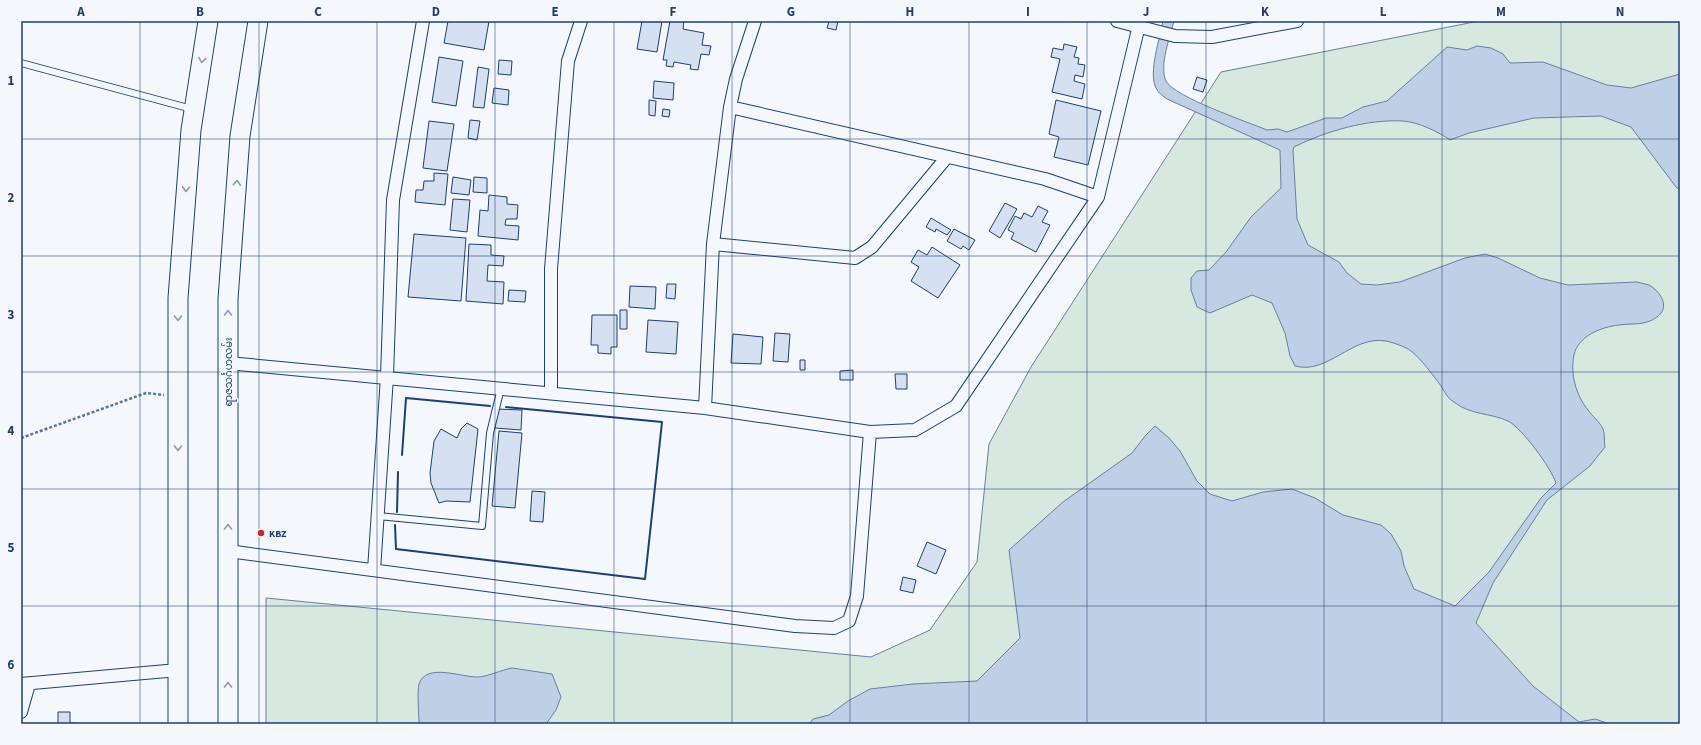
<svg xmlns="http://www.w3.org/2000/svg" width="1701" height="745" font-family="'Source Sans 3','Noto Sans Myanmar',sans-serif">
<rect width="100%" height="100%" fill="#f4f7fb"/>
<path fill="#d7e8df" stroke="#687fa3" d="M 1479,21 L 1680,21 L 1680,724 L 266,724 L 266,598 L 871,657 L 930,630 L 977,562 L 989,444 L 1031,367 L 1221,72 Z"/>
<path fill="#bed0e5" stroke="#687fa3" d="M 1163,21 L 1174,21 C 1170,37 1159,66 1166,81 C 1174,97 1248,122 1267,130 L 1278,129 L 1287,132 L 1326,118 L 1342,118 L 1363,107 L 1387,101 L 1447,47 L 1467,50 L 1477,46 L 1491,48 L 1503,54 L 1510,63 L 1543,62 L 1607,85 L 1631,88 L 1680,74 L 1680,190 L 1676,187 L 1631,127 L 1601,116 L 1534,118 L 1469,133 L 1450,140 C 1439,132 1418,122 1403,121 C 1368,119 1326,131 1294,147 L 1293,150 L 1297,219 L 1308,245 L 1339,262 L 1347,273 L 1361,284 L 1377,285 L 1400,282 L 1465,258 L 1485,254 L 1498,258 L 1540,278 L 1568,285 L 1637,282 C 1641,283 1645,284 1649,285 C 1660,291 1671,307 1657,317 C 1645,326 1633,323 1619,325 C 1601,327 1578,336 1574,355 C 1570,374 1576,395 1588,410 C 1592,416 1600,422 1603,429 C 1605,434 1604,442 1605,447 L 1590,466 L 1547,500 L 1493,583 L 1476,623 L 1533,686 L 1579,722 L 1595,719 L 1610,724 L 809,724 L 813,719 L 829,715 L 848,701 L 870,689 L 913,684 L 977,681 L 1020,638 L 1009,550 L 1063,502 L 1132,453 L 1146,435 L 1155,426 L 1169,438 L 1180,451 L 1197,481 L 1210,494 L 1232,501 L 1263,492 L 1292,489 L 1315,498 L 1343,515 L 1381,525 L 1391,534 L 1401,551 L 1404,566 L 1414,589 L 1455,606 L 1489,572 L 1541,498 L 1556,483 C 1551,468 1522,428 1508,421 C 1491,413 1470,415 1454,402 C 1448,399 1444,391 1441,386 C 1433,375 1421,359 1411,351 C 1406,347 1392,342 1386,341 C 1352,335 1328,375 1295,366 L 1290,356 L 1285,333 L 1272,303 L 1252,295 L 1210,313 L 1197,307 L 1191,290 L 1191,278 L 1197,271 L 1209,270 L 1226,252 L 1251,217 L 1281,188 L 1280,150 L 1167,99 C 1163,96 1158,93 1156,88 C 1148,73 1160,38 1163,21 Z
M 512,668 L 552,674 L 561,697 L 556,710 L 546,724 L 419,724 C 419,715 417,691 419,684 C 426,662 463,678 479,677 C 489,676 501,670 512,668 Z"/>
<path fill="#d5e0f0" stroke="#1d3f73" d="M 448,21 L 489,21 L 484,50 L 444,43 Z
M 642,21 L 662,21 L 657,52 L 637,49 Z
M 670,21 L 684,21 L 683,29 L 704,33 L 702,45 L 711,46 L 709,55 L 701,54 L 698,70 L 690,69 L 691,65 L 674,62 L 673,67 L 666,66 L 667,60 L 663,60 Z
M 829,21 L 838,21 L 836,30 L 827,28 Z
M 1064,44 L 1077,47 L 1074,57 L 1079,58 L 1078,64 L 1085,65 L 1083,77 L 1075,75 L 1074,81 L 1085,84 L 1082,99 L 1052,92 L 1060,59 L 1051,57 L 1053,48 L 1063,50 Z
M 439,57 L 463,61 L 456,106 L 432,102 Z
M 499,60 L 512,61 L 511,75 L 498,74 Z
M 478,67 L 489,69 L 484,108 L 473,107 Z
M 1197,77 L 1207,80 L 1203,92 L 1193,89 Z
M 654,81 L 674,83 L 673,100 L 653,98 Z
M 494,88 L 509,90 L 508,105 L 492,103 Z
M 649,100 L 656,101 L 655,116 L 649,115 Z
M 1056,100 L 1101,111 L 1088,165 L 1054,157 L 1059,137 L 1049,134 Z
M 663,109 L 670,110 L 669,117 L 662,116 Z
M 470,120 L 480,121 L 477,140 L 468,138 Z
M 429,121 L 454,124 L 447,171 L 423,168 Z
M 434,173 L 448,174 L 445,205 L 415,202 L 416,190 L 423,190 L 424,181 L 434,181 Z
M 453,177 L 471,180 L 469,195 L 451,193 Z
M 474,177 L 487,178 L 487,193 L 473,192 Z
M 489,195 L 507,197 L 507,204 L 518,205 L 517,219 L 506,219 L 505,225 L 519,226 L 518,240 L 478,236 L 480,210 L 488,211 Z
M 453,199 L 470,200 L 467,232 L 450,230 Z
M 1005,203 L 1017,209 L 1000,238 L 989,231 Z
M 1038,206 L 1048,211 L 1042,222 L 1050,225 L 1036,252 L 1011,239 L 1014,233 L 1008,230 L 1015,216 L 1021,219 L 1024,213 L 1032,217 Z
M 931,218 L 951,230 L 947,235 L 936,229 L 935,232 L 926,227 Z
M 954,229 L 975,240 L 969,250 L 963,246 L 961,249 L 947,241 Z
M 414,234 L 466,238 L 461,301 L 408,297 Z
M 469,244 L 491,245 L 491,255 L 504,256 L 503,266 L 488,265 L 487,281 L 504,282 L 503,304 L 466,301 Z
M 932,247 L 960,265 L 938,298 L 911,281 L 919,267 L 911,262 L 918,250 L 927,255 Z
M 667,284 L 676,284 L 675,299 L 666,298 Z
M 630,286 L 656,287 L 655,309 L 629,307 Z
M 509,290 L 526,291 L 525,302 L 508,301 Z
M 620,310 L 627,310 L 627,329 L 620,329 Z
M 592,315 L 617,315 L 617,347 L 611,347 L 611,354 L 598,353 L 598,345 L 591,345 Z
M 648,320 L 678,322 L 676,354 L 646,352 Z
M 775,333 L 790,334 L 788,362 L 773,361 Z
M 733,334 L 763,337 L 761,364 L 731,363 Z
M 800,360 L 805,360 L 805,370 L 800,370 Z
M 853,370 L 853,380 L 840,380 L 840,371 Z
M 895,374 L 907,374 L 907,389 L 896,389 Z
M 496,409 L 522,410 L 521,430 L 495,428 Z
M 467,423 L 478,429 L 470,502 L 446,501 L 439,503 L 431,483 L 430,473 L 434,441 L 441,429 L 457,438 L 461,429 Z
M 499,431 L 522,433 L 515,508 L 492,506 Z
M 532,491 L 545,492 L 543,522 L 530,521 Z
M 927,542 L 946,550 L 936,574 L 917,566 Z
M 903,577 L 916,580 L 913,593 L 900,590 Z
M 58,712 L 70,712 L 70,723 L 94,724 L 58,724 Z"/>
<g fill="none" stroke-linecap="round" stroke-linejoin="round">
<defs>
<path id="lane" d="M 21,63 L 192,109
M 378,516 L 482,526 L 490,433 L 501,388"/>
<path id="street" d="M 1117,21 L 1175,36 L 1212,37 L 1297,21
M 730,107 L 1045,179 L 1098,197
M 713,244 L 855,258 L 872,247 L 947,157
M 228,363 L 705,408 L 870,432 L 915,430 L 956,406 L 1098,197 L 1140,21
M 551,393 L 551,269 L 568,61 L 581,21
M 705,408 L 713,244 L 730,107 L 736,79 L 755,21
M 228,551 L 795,626 L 834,628 L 849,621 L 857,596 L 870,432
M 374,570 L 387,377 L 393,200 L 423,21
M 21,684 L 178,670
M 21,712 L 29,684"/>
<path id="primary" d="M 178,724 L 178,298 L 191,130 L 208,21
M 228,724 L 228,299 L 240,136 L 258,21"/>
</defs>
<use href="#lane" stroke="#1d3f73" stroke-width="8"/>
<use href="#street" stroke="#1d3f73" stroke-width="14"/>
<use href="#primary" stroke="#1d3f73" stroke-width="21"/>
<path stroke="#5e769c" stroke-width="2.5" stroke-dasharray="3 2" stroke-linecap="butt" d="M 21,438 L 146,393 L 164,395"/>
<use href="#lane" stroke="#f4f7fb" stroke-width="6"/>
<use href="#street" stroke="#f4f7fb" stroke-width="12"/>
<use href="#primary" stroke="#f4f7fb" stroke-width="19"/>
<path stroke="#1d3f73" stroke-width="2" d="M 402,455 L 406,398 L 490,406
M 397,512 L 398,472
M 395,525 L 396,549 L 645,579 L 662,422 L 506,407"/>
</g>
<defs><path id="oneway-chevron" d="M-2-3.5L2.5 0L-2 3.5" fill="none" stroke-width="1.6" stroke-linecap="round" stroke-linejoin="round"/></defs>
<g stroke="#889bb7">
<use href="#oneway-chevron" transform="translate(202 60) rotate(99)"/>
<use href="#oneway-chevron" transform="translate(237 183) rotate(-86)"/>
<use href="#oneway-chevron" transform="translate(186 189) rotate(94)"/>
<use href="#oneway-chevron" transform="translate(228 313) rotate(-90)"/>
<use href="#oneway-chevron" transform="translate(178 318) rotate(90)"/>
<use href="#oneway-chevron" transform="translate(178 448) rotate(90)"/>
<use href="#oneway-chevron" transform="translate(228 527) rotate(-90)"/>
<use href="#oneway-chevron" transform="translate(228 685) rotate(-90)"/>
</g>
<path fill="none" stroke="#1d3f73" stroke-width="1" stroke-opacity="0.55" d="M 140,21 L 140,724M 259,21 L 259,724M 377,21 L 377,724M 495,21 L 495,724M 614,21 L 614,724M 732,21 L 732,724M 850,21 L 850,724M 969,21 L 969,724M 1087,21 L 1087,724M 1206,21 L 1206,724M 1324,21 L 1324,724M 1442,21 L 1442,724M 1561,21 L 1561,724M 21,139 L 1680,139M 21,256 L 1680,256M 21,372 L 1680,372M 21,489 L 1680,489M 21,606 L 1680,606"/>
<circle fill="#c62828" stroke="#f4f7fb" stroke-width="1.5" cx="261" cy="533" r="4"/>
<g text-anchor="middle" stroke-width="3" stroke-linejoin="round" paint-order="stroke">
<g font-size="10" fill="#1d3f73" stroke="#f4f7fb">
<text transform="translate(228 372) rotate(-90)" y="4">ရာဇသင်္ဂဟလမ်း</text>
</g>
<g font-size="10" font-weight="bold" fill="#1d3f73" stroke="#f4f7fb" text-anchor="start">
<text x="269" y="537">KBZ</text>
</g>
</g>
<rect width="1701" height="745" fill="none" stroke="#f4f7fb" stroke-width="44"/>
<rect x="22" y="22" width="1657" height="701" fill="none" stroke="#1d3f73" stroke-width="1.5"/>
<g font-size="13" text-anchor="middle" font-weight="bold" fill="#1d3f73">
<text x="81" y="16">A</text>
<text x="200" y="16">B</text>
<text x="318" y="16">C</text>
<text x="436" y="16">D</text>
<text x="555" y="16">E</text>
<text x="673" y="16">F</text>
<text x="791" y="16">G</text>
<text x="910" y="16">H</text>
<text x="1028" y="16">I</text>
<text x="1146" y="16">J</text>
<text x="1265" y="16">K</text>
<text x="1383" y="16">L</text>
<text x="1501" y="16">M</text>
<text x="1620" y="16">N</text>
<text x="11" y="85">1</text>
<text x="11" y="202">2</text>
<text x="11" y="319">3</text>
<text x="11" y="435">4</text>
<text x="11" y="552">5</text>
<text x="11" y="669">6</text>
</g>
</svg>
